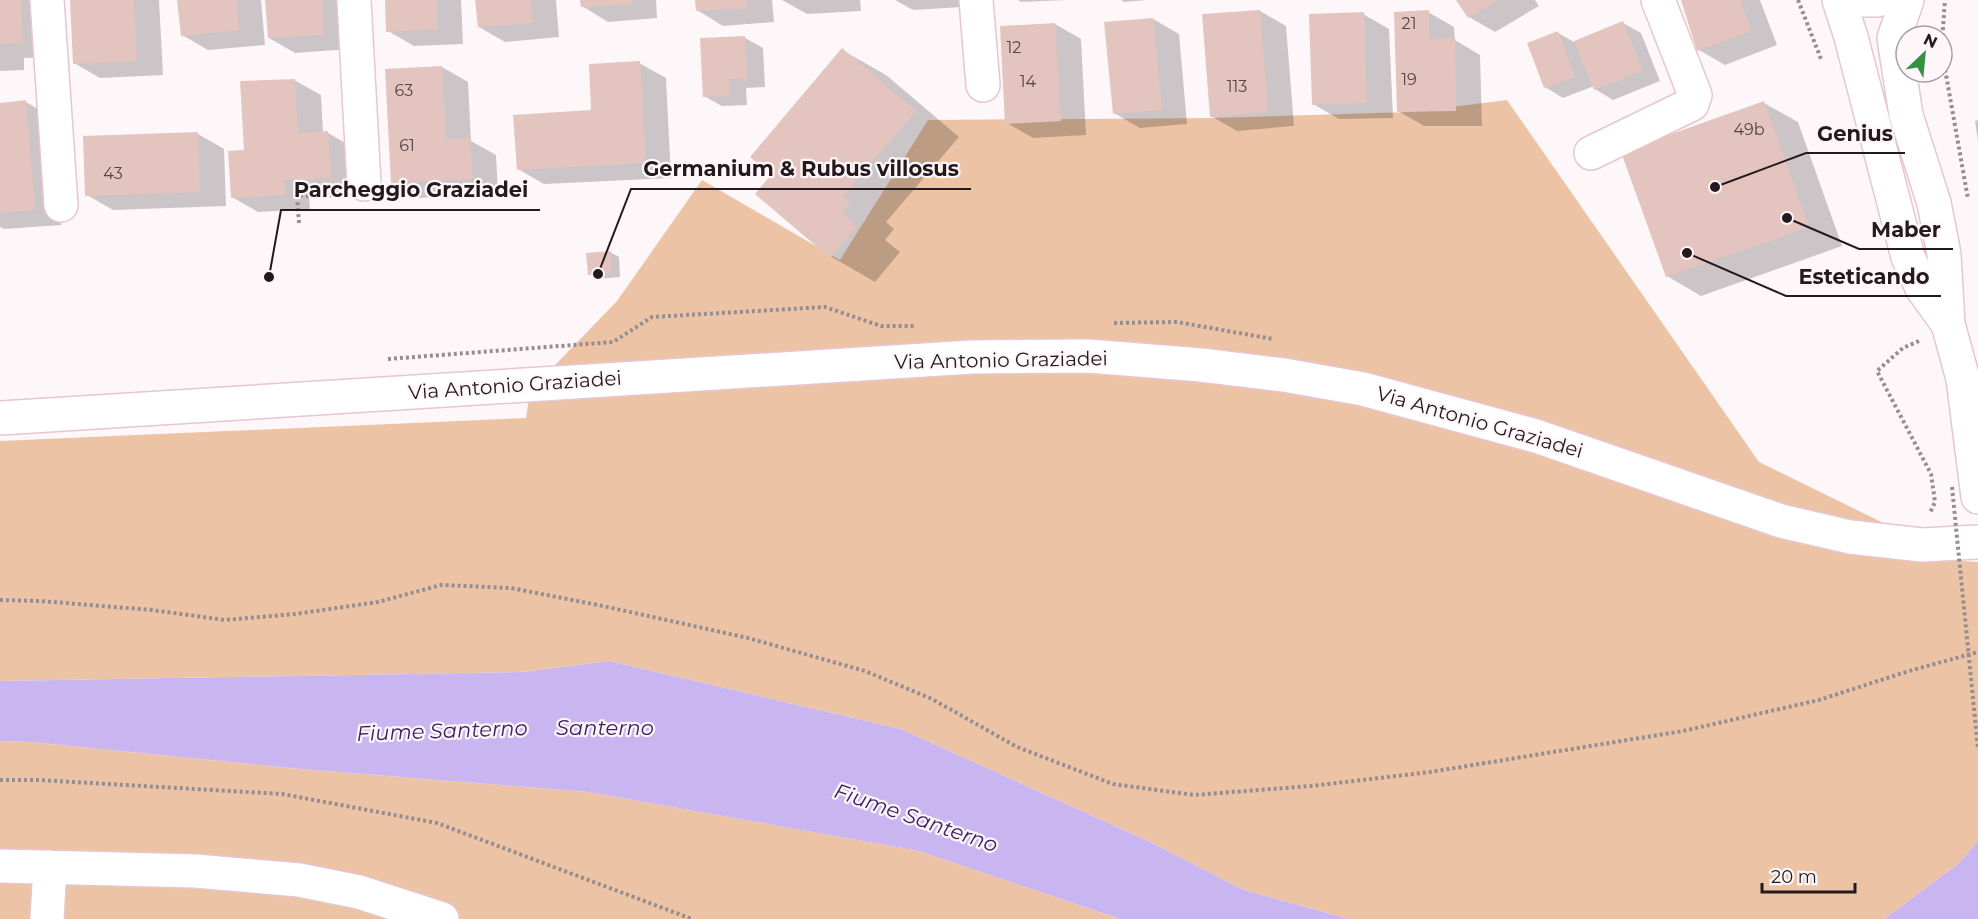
<svg xmlns="http://www.w3.org/2000/svg" width="1978" height="919" font-family="Montserrat,sans-serif">
<rect width="100%" height="100%" fill="#fef7f9"/>
<path fill="#edc3a5" d="M 1507,100 L 1759,462 L 1961,561 L 1978,562 L 1978,841 L 1958,864 L 1884,919 L 1349,919 L 1244,890 L 1148,841 L 901,729 L 609,661 L 523,672 L 0,681 L 0,441 L 526,418 L 530,391 L 617,301 L 702,180 L 840,260 L 928,120 L 1213,118 L 1411,112 Z
M 0,741 L 31,742 L 301,769 L 588,792 L 919,851 L 1120,919 L 0,919 Z"/>
<path fill="#c9b5f0" d="M 609,661 L 901,729 L 1148,841 L 1244,890 L 1349,919 L 1120,919 L 919,851 L 588,792 L 301,769 L 31,742 L 0,741 L 0,681 L 523,672 Z
M 1978,841 L 1978,919 L 1884,919 L 1958,864 Z"/>
<path fill="#0003" d="M 0,0 L 46,0 L 49,57 L 24,58 L 24,70 L 0,71 Z
M 71,0 L 159,0 L 163,75 L 100,78 L 74,63 Z
M 179,0 L 261,0 L 265,45 L 208,50 L 182,35 Z
M 267,0 L 347,0 L 350,49 L 295,53 L 269,38 Z
M 386,0 L 461,0 L 463,44 L 414,46 L 388,31 Z
M 477,0 L 556,0 L 559,37 L 505,42 L 479,27 Z
M 582,0 L 656,0 L 657,18 L 608,22 L 582,6 Z
M 697,0 L 772,0 L 774,22 L 723,26 L 697,10 Z
M 782,0 L 860,0 L 861,11 L 807,14 Z
M 895,0 L 961,0 L 962,7 L 913,10 Z
M 1018,0 L 1067,0 L 1021,2 Z
M 1121,0 L 1147,0 L 1124,2 Z
M 1458,0 L 1535,0 L 1539,6 L 1495,32 L 1469,17 Z
M 1682,0 L 1760,0 L 1777,45 L 1725,65 L 1699,50 Z
M 1260,11 L 1286,26 L 1294,126 L 1237,131 L 1211,116 Z
M 1428,12 L 1454,27 L 1455,40 L 1480,55 L 1482,126 L 1424,126 L 1398,111 Z
M 1363,14 L 1389,29 L 1393,118 L 1339,119 L 1313,104 Z
M 1153,19 L 1179,34 L 1187,124 L 1140,128 L 1114,113 Z
M 1623,23 L 1641,33 L 1660,81 L 1613,100 L 1595,89 L 1594,86 L 1563,98 L 1545,87 L 1558,33 L 1574,42 Z
M 1055,24 L 1081,39 L 1086,135 L 1033,138 L 1007,123 Z
M 745,38 L 763,48 L 765,87 L 746,88 L 747,105 L 722,106 L 704,96 Z
M 842,50 L 886,75 L 959,137 L 886,222 L 894,229 L 885,240 L 900,252 L 875,282 L 830,256 Z
M 639,63 L 666,78 L 671,178 L 544,184 L 518,169 L 593,112 Z
M 442,67 L 468,82 L 471,141 L 496,155 L 498,193 L 419,198 L 393,183 Z
M 294,80 L 321,95 L 323,133 L 328,133 L 354,148 L 356,192 L 309,195 L 310,209 L 258,212 L 232,197 L 245,151 Z
M 26,102 L 52,117 L 61,225 L 4,229 L 0,227 L 0,104 Z
M 1764,103 L 1798,122 L 1842,246 L 1701,296 L 1667,276 Z
M 1978,120 L 1978,141 L 1975,121 Z
M 198,134 L 224,149 L 226,206 L 113,210 L 87,195 Z
M 610,252 L 619,257 L 620,277 L 598,279 L 590,274 Z"/>
<path fill="#e4c4bf" d="M 0,0 L 21,0 L 23,43 L 0,44 Z
M 70,0 L 134,0 L 137,61 L 73,64 Z
M 177,0 L 236,0 L 239,30 L 181,36 Z
M 265,0 L 322,0 L 324,35 L 268,38 Z
M 385,0 L 436,0 L 438,29 L 386,32 Z
M 475,0 L 531,0 L 533,23 L 478,27 Z
M 580,0 L 631,0 L 632,4 L 581,7 Z
M 695,0 L 747,0 L 748,8 L 696,11 Z
M 1456,0 L 1498,0 L 1468,18 Z
M 1681,0 L 1740,0 L 1752,31 L 1697,51 Z
M 1260,10 L 1268,112 L 1210,117 L 1202,14 Z
M 1429,10 L 1429,39 L 1455,38 L 1456,111 L 1397,112 L 1394,12 Z
M 1364,12 L 1367,103 L 1312,105 L 1309,14 Z
M 1153,18 L 1162,110 L 1113,114 L 1104,22 Z
M 1623,21 L 1643,71 L 1594,90 L 1574,41 Z
M 1055,23 L 1061,121 L 1005,124 L 1000,26 Z
M 1558,31 L 1575,77 L 1544,88 L 1527,43 Z
M 745,36 L 747,78 L 729,79 L 730,96 L 703,97 L 700,38 Z
M 842,48 L 916,111 L 843,196 L 851,203 L 842,213 L 857,226 L 830,258 L 755,194 L 771,175 L 750,157 Z
M 640,61 L 646,163 L 517,170 L 513,115 L 591,110 L 589,64 Z
M 442,66 L 446,139 L 470,138 L 473,179 L 391,183 L 385,69 Z
M 295,79 L 298,133 L 328,131 L 331,178 L 284,180 L 285,195 L 231,198 L 228,151 L 244,150 L 240,81 Z
M 26,100 L 35,210 L 0,213 L 0,103 Z
M 1764,101 L 1809,227 L 1666,277 L 1621,152 Z
M 198,132 L 200,192 L 85,196 L 83,136 Z
M 611,251 L 612,273 L 588,275 L 586,253 Z"/>
<g fill="none" stroke-linecap="round" stroke-linejoin="round">
<defs>
<path id="minor" d="M 47,0 L 61,205
M 354,0 L 364,184
M 976,0 L 983,85
M 1591,153 L 1692,104 L 1695,95 L 1658,0
M 0,418 L 972,357 L 1088,356 L 1201,365 L 1284,375 L 1363,389 L 1536,436 L 1781,521 L 1850,537 L 1922,545 L 1978,542
M 0,866 L 195,871 L 299,880 L 359,892 L 442,919
M 47,919 L 50,867"/>
<path id="major" d="M 1839,0 L 1851,37 L 1908,257 L 1922,288 L 1948,324
M 1852,0 L 1877,0
M 1907,0 L 1894,38 L 1906,115 L 1934,203 L 1944,254 L 1948,324 L 1963,379 L 1978,497"/>
</defs>
<use href="#minor" stroke="#e6c6cf" stroke-width="36"/>
<use href="#major" stroke="#e6c6cf" stroke-width="36"/>
<path stroke="#968d90" stroke-width="4" stroke-dasharray="3 3" stroke-linecap="butt" d="M 1798,0 L 1821,59
M 1942,42 L 1945,0
M 1942,52 L 1968,199
M 299,223 L 297,196 L 336,195
M 1114,323 L 1177,322 L 1273,339
M 1919,341 L 1903,348 L 1877,371 L 1931,474 L 1935,502 L 1930,513
M 388,359 L 613,342 L 652,317 L 825,307 L 881,326 L 915,326
M 0,600 L 40,601 L 152,610 L 225,620 L 295,614 L 378,602 L 441,585 L 511,588 L 603,606 L 748,638 L 865,671 L 932,699 L 1017,747 L 1113,784 L 1194,795 L 1311,786 L 1430,772 L 1683,731 L 1819,700 L 1909,671 L 1978,652
M 0,780 L 39,780 L 282,794 L 437,823 L 692,919"/>
<use href="#minor" stroke="#fff" stroke-width="33"/>
<use href="#major" stroke="#fff" stroke-width="33"/>
<path stroke="#968d90" stroke-width="4" stroke-dasharray="3 3" stroke-linecap="butt" d="M 1952,487 L 1978,749"/>
</g>
<g text-anchor="middle" stroke-width="4.5" stroke-linejoin="round" paint-order="stroke">
<g font-size="16" fill="#544445">
<text x="1409" y="29">21</text>
<text x="1014" y="53">12</text>
<text x="1409" y="85">19</text>
<text x="1028" y="87">14</text>
<text x="1237" y="92">113</text>
<text x="404" y="96">63</text>
<text x="1749" y="135">49b</text>
<text x="407" y="151">61</text>
<text x="113" y="179">43</text>
</g>
<g font-size="20" fill="#24191c" stroke="#fef7f9">
<text transform="translate(1001 360) rotate(-1)" y="7">Via Antonio Graziadei</text>
<text transform="translate(515 385) rotate(-4)" y="7">Via Antonio Graziadei</text>
<text transform="translate(1480 422) rotate(16)" y="7">Via Antonio Graziadei</text>
</g>
<g font-size="21" font-style="italic" fill="#3d2063" stroke="#fef7f9">
<text x="605" y="735">Santerno</text>
<text transform="translate(442 731) rotate(-2)" y="7">Fiume Santerno</text>
<text transform="translate(916 818) rotate(19)" y="7">Fiume Santerno</text>
</g>
</g>
<path fill="none" stroke="#24191c" stroke-width="2" d="M1715 187L1806 153H1905M598 274L631 189H971M269 277L281 210H540M1787 218L1859 249H1953M1687 253L1786 296H1941"/>
<g fill="#24191c" stroke="#fef7f9" stroke-width="2">
<circle cx="1715" cy="187" r="6"/>
<circle cx="598" cy="274" r="6"/>
<circle cx="269" cy="277" r="6"/>
<circle cx="1787" cy="218" r="6"/>
<circle cx="1687" cy="253" r="6"/>
</g>
<g font-size="21" text-anchor="middle" font-weight="bold" fill="#24191c" stroke="#fef7f9" stroke-width="4.5" stroke-linejoin="round" paint-order="stroke">
<text x="1855" y="141">Genius</text>
<text x="801" y="176">Germanium &amp; Rubus villosus</text>
<text x="411" y="197">Parcheggio Graziadei</text>
<text x="1906" y="237">Maber</text>
<text x="1864" y="284">Esteticando</text>
</g>
<g transform="translate(1924 54) rotate(26)"><circle r="28" fill="#fef7f9" stroke="#a79ea1" stroke-width="1.5"/>
<path d="M0-4.5L10 22L0 15L-10 22Z" fill="#349244"/>
<text y="-9" font-size="16" font-weight="bold" text-anchor="middle" fill="#24191c">N</text>
</g>
<path d="M1762 883v9h93v-9" fill="none" stroke="#24191c" stroke-width="3"/>
<text x="1771" y="883" font-size="18" fill="#24191c" stroke="#fef7f9" stroke-width="4.5" paint-order="stroke">20 m</text>
</svg>
